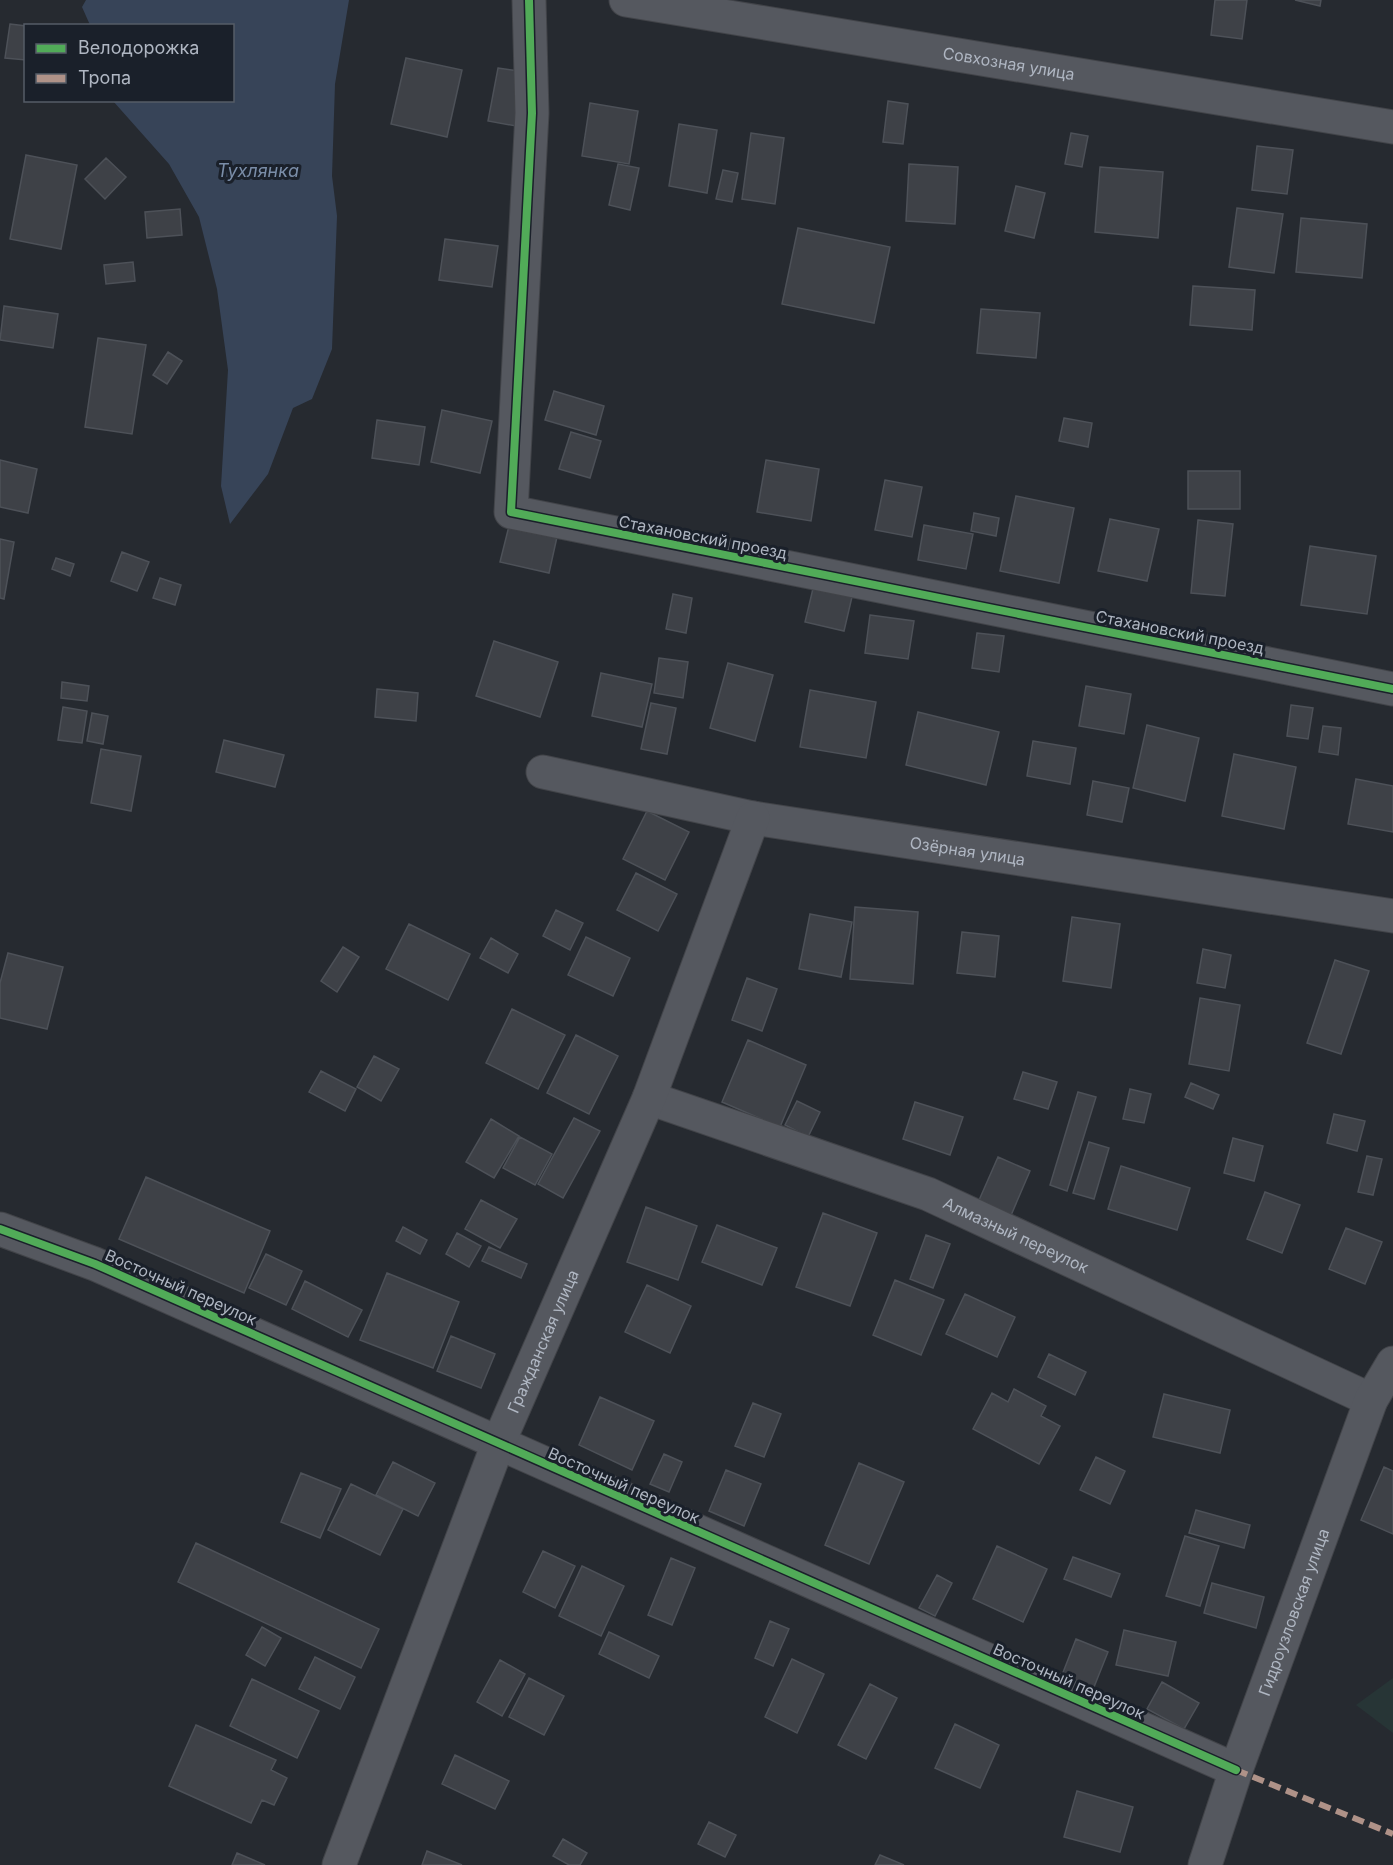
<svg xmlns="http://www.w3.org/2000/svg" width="1393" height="1865" font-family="Inter,sans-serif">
<rect width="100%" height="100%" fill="#262a30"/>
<path fill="#273536" d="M 1393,1678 L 1393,1733 L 1356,1705 Z"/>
<path fill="#374458" d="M 86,0 L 349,0 L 335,84 L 332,176 L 337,216 L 332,349 L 312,399 L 293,408 L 268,474 L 230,524 L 221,486 L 228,370 L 217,289 L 199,217 L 169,164 L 113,101 L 232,100 L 232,26 L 90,25 L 82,7 Z"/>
<path fill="#3e4147" stroke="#4d5158" stroke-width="1.5" d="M 1215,0 L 1247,0 L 1242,39 L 1211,35 Z
M 1295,0 L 1321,0 L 1320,6 Z
M 10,24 L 26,26 L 26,60 L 5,58 Z
M 406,58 L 462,70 L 447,137 L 391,124 Z
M 498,68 L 526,72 L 516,126 L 488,121 Z
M 888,101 L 908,104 L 903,144 L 883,142 Z
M 590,103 L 638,111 L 629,164 L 582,156 Z
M 679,124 L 717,130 L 707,193 L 669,186 Z
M 751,133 L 784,138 L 775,204 L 742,199 Z
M 1071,133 L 1088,136 L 1082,167 L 1065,164 Z
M 1257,146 L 1293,150 L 1287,194 L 1252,190 Z
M 26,155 L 77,165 L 61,249 L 10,239 Z
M 106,158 L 126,177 L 105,199 L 85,179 Z
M 618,164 L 639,168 L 630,210 L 609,205 Z
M 909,164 L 958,167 L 955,224 L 906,221 Z
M 1100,167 L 1163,172 L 1158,238 L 1095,232 Z
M 723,170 L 738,173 L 732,202 L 716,199 Z
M 1016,186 L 1045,193 L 1034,238 L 1005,231 Z
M 1237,208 L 1283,214 L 1274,273 L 1229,267 Z
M 180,209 L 182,235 L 147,238 L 145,212 Z
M 1301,218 L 1367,224 L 1362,278 L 1296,272 Z
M 798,228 L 890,247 L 874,323 L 782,304 Z
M 445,239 L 498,246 L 492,287 L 439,280 Z
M 133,262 L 135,281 L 106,284 L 104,265 Z
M 1193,286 L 1255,290 L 1252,330 L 1190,325 Z
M 4,306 L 58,314 L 53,348 L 0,340 Z
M 981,309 L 1040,313 L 1036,358 L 977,353 Z
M 98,338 L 146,345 L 132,434 L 85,427 Z
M 168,352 L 182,361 L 167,384 L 153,375 Z
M 554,391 L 604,406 L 596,435 L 545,420 Z
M 442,410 L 492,421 L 480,473 L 431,462 Z
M 1064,418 L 1092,423 L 1088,447 L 1059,441 Z
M 377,420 L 425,427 L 419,465 L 372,458 Z
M 571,432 L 601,441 L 590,478 L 559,469 Z
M 0,460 L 37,469 L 28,513 L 0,507 Z
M 766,460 L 819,469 L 811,521 L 757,512 Z
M 1188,471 L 1240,471 L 1240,509 L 1188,509 Z
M 885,480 L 922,487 L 912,537 L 875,530 Z
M 1016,496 L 1074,508 L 1059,583 L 1000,571 Z
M 974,513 L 999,518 L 996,536 L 971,531 Z
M 1110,519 L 1159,529 L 1147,581 L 1098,571 Z
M 1198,520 L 1233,524 L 1225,596 L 1191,593 Z
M 924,525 L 973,534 L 966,569 L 918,560 Z
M 509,526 L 557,537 L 549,573 L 500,562 Z
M 0,539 L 14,542 L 4,599 L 0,598 Z
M 1310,546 L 1376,556 L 1367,614 L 1301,605 Z
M 122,552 L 149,562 L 137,591 L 111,581 Z
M 56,558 L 74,564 L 70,576 L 52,569 Z
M 816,576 L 855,584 L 844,631 L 805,622 Z
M 160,578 L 181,585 L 175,605 L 153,598 Z
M 673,594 L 692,598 L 686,633 L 666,629 Z
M 870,615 L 914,621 L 908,659 L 865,653 Z
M 977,633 L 1004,636 L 999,672 L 972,668 Z
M 494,641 L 558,662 L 540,717 L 476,696 Z
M 659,658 L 688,662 L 683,698 L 654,693 Z
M 728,663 L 773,675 L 755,741 L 710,728 Z
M 601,673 L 652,684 L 642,727 L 592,716 Z
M 62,682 L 89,686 L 87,701 L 61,698 Z
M 1086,686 L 1131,694 L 1124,734 L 1079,726 Z
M 377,689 L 418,693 L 416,721 L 375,717 Z
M 810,690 L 876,702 L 866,758 L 800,747 Z
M 651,703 L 676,708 L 667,754 L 641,749 Z
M 1291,705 L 1313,708 L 1308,739 L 1287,736 Z
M 63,707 L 87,711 L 82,743 L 58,740 Z
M 918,712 L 999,732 L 986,785 L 906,765 Z
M 92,713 L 108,716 L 103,744 L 87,741 Z
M 1147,725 L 1199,738 L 1185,801 L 1133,788 Z
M 1323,726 L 1341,728 L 1338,755 L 1319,752 Z
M 224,740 L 284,755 L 275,787 L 216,772 Z
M 1033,741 L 1076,748 L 1070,784 L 1027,776 Z
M 101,749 L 141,756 L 131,811 L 91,803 Z
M 1234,754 L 1296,767 L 1284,829 L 1222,816 Z
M 1356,779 L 1393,786 L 1393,832 L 1348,824 Z
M 1093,781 L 1129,788 L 1122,822 L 1087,815 Z
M 647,811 L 689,832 L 665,880 L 623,859 Z
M 636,873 L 677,894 L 658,931 L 617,910 Z
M 855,907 L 918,912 L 913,984 L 850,979 Z
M 556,910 L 583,923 L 570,950 L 543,936 Z
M 810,914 L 852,922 L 841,977 L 799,969 Z
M 1072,917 L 1120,924 L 1111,988 L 1063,981 Z
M 409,924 L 470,954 L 448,1000 L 386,969 Z
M 962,932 L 999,936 L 995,977 L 957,973 Z
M 586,937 L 630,958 L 613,996 L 568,975 Z
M 491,938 L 518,954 L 508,973 L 480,958 Z
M 343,947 L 359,957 L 337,992 L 321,981 Z
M 1203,949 L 1231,955 L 1225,988 L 1197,983 Z
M 8,953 L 63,967 L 47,1029 L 0,1018 L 0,983 Z
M 1335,960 L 1369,971 L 1341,1054 L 1307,1043 Z
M 747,978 L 777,989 L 762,1031 L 732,1020 Z
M 1200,998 L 1240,1005 L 1229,1071 L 1189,1064 Z
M 512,1009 L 565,1035 L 538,1089 L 486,1063 Z
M 576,1035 L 618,1056 L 589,1114 L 547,1093 Z
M 748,1040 L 806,1065 L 780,1127 L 722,1102 Z
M 374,1056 L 399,1069 L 381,1101 L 357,1087 Z
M 321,1071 L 356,1089 L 345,1111 L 309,1092 Z
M 1023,1072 L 1057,1082 L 1048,1109 L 1014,1099 Z
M 1191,1083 L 1219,1095 L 1213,1109 L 1185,1097 Z
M 1130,1089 L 1151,1094 L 1144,1123 L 1123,1119 Z
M 1078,1092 L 1096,1097 L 1067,1191 L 1050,1185 Z
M 797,1101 L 820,1112 L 808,1137 L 785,1125 Z
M 915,1102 L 963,1117 L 950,1155 L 903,1139 Z
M 1334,1114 L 1365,1121 L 1357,1151 L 1327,1143 Z
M 574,1118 L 600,1131 L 563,1198 L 538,1184 Z
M 491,1119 L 519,1136 L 494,1178 L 466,1162 Z
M 520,1137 L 552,1154 L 535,1185 L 503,1168 Z
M 1233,1138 L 1263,1146 L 1254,1181 L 1224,1173 Z
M 1089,1142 L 1109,1148 L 1094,1199 L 1073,1193 Z
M 1367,1156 L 1382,1159 L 1373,1195 L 1358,1192 Z
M 998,1157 L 1030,1171 L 1009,1220 L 976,1207 Z
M 1121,1166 L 1190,1188 L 1177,1230 L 1108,1209 Z
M 146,1177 L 270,1231 L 244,1293 L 119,1239 Z
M 1265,1192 L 1300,1205 L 1282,1253 L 1247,1239 Z
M 481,1200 L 517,1219 L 500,1248 L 465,1229 Z
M 646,1207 L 697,1226 L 678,1280 L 627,1262 Z
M 823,1213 L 877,1233 L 850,1306 L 796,1287 Z
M 717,1225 L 777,1248 L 762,1285 L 702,1262 Z
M 403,1227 L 427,1240 L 420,1254 L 396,1241 Z
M 1346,1228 L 1382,1242 L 1365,1284 L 1329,1269 Z
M 457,1233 L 481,1246 L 469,1267 L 446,1254 Z
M 926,1235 L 950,1244 L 933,1288 L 910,1279 Z
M 489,1247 L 527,1264 L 521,1278 L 482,1261 Z
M 266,1254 L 302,1271 L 286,1305 L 249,1288 Z
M 387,1273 L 459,1302 L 433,1368 L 360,1340 Z
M 895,1280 L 944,1300 L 921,1355 L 873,1335 Z
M 305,1281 L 362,1310 L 348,1337 L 292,1309 Z
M 647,1285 L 691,1306 L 670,1353 L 625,1332 Z
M 965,1294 L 1015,1317 L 997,1357 L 946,1334 Z
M 451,1336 L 495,1354 L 481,1388 L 437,1371 Z
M 1049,1354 L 1086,1372 L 1075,1395 L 1038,1377 Z
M 1014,1389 L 1046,1406 L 1041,1416 L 1060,1426 L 1039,1464 L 973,1429 L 992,1393 L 1008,1402 Z
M 1164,1394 L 1230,1410 L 1220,1453 L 1153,1437 Z
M 600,1397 L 654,1421 L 632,1470 L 579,1445 Z
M 753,1403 L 781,1414 L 764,1457 L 735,1446 Z
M 664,1454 L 682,1462 L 669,1492 L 650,1484 Z
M 1096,1457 L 1125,1471 L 1110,1504 L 1080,1490 Z
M 393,1462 L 435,1483 L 418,1516 L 376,1495 Z
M 859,1463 L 904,1482 L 869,1564 L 825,1545 Z
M 1384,1467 L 1393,1471 L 1393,1534 L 1361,1520 Z
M 726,1470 L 761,1484 L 744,1526 L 709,1511 Z
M 301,1473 L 341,1489 L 320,1538 L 281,1522 Z
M 351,1484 L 403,1509 L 380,1555 L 328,1530 Z
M 1196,1510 L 1250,1525 L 1244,1548 L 1189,1533 Z
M 1185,1536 L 1219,1546 L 1200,1606 L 1166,1596 Z
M 196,1543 L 379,1629 L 361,1668 L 178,1582 Z
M 997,1546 L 1047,1569 L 1023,1622 L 973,1599 Z
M 543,1551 L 575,1566 L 555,1608 L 523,1592 Z
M 1073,1557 L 1120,1574 L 1111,1597 L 1064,1579 Z
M 671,1558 L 695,1568 L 672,1625 L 648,1615 Z
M 582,1566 L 624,1586 L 601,1636 L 559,1616 Z
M 937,1575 L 952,1583 L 935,1616 L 919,1608 Z
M 1212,1583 L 1264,1597 L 1256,1628 L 1204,1613 Z
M 770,1621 L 789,1629 L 773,1666 L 755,1658 Z
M 262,1627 L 281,1638 L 265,1666 L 246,1655 Z
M 1124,1630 L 1176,1642 L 1168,1676 L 1116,1665 Z
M 609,1632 L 659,1656 L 649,1678 L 599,1654 Z
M 1076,1639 L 1108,1652 L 1094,1687 L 1062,1675 Z
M 315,1657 L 355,1677 L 340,1709 L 299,1689 Z
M 792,1659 L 824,1674 L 797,1733 L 765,1717 Z
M 500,1660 L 525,1674 L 502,1716 L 477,1702 Z
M 529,1678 L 564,1696 L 544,1735 L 509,1717 Z
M 252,1679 L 319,1711 L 297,1758 L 230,1726 Z
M 1162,1682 L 1199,1703 L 1184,1729 L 1147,1709 Z
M 870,1684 L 897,1698 L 866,1759 L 838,1745 Z
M 955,1724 L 999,1745 L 980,1788 L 935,1768 Z
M 196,1725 L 276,1760 L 271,1770 L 287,1778 L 274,1805 L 262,1800 L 251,1823 L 169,1786 Z
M 455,1755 L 509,1781 L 495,1809 L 442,1784 Z
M 1077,1791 L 1133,1807 L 1120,1852 L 1064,1837 Z
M 709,1822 L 736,1835 L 725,1857 L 698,1844 Z
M 563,1839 L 587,1853 L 580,1865 L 569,1865 L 553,1856 Z
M 427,1851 L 462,1865 L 422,1865 Z
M 237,1853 L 265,1865 L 232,1865 Z
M 880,1855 L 904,1865 L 875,1865 Z"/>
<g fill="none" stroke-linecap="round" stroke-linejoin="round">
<defs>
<g id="minor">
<path d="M 529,0 L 532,113 L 511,512 L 1393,689"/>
<path id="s1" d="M 626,0 L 1393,127"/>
<path id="s2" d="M 543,772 L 753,818 L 1393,916"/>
<path id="s3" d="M 649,1098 L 928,1194 L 1371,1400"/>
<path d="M 0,1229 L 95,1264 L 1236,1770"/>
<path id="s4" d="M 339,1865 L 498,1444 L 649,1098 L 753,818"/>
<path id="s5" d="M 1205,1865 L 1236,1770 L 1371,1400 L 1393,1363"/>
</g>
</defs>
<use href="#minor" stroke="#424449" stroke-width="35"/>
<use href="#minor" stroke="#55585f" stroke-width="33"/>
<path stroke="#af9288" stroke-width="6" stroke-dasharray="12 6" stroke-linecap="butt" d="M 1236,1770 L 1393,1834"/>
<defs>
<path id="cycleway" d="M 529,0 L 532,113 L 511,512 L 1393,689
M 0,1229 L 95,1264 L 1236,1770"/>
</defs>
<use href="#cycleway" stroke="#1a202a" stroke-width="11"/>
<use href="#cycleway" stroke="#51ab58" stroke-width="8"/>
</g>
<g text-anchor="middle" stroke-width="6" stroke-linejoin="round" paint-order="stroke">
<g font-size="16" fill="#afb6c2" stroke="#1a202a">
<text dy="6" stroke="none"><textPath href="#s1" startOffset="388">Совхозная улица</textPath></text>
<text transform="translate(703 537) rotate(11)" y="6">Стахановский проезд</text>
<text transform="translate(1180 632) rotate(11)" y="6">Стахановский проезд</text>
<text dy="6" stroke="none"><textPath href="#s2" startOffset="432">Озёрная улица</textPath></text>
<text dy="6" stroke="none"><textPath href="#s3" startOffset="392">Алмазный переулок</textPath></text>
<text transform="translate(181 1287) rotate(24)" y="6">Восточный переулок</text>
<text dy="6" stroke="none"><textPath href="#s4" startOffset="562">Гражданская улица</textPath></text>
<text transform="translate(624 1485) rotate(24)" y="6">Восточный переулок</text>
<text dy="6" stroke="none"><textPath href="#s5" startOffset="268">Гидроузловская улица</textPath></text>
<text transform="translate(1069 1681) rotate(24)" y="6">Восточный переулок</text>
</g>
<g font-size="18" font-style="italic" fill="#7a8da8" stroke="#1a202a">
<text x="258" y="177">Тухлянка</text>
</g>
</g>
<rect x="24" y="24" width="210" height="78" fill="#1a202a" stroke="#565c67" stroke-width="1.5"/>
<rect x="36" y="44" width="30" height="9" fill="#51ab58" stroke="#565c67" stroke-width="1.5"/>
<text x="78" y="54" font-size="18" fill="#afb6c2">Велодорожка</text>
<rect x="36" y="74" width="30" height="9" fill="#af9288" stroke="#565c67" stroke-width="1.5"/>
<text x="78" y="84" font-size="18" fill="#afb6c2">Тропа</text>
</svg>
